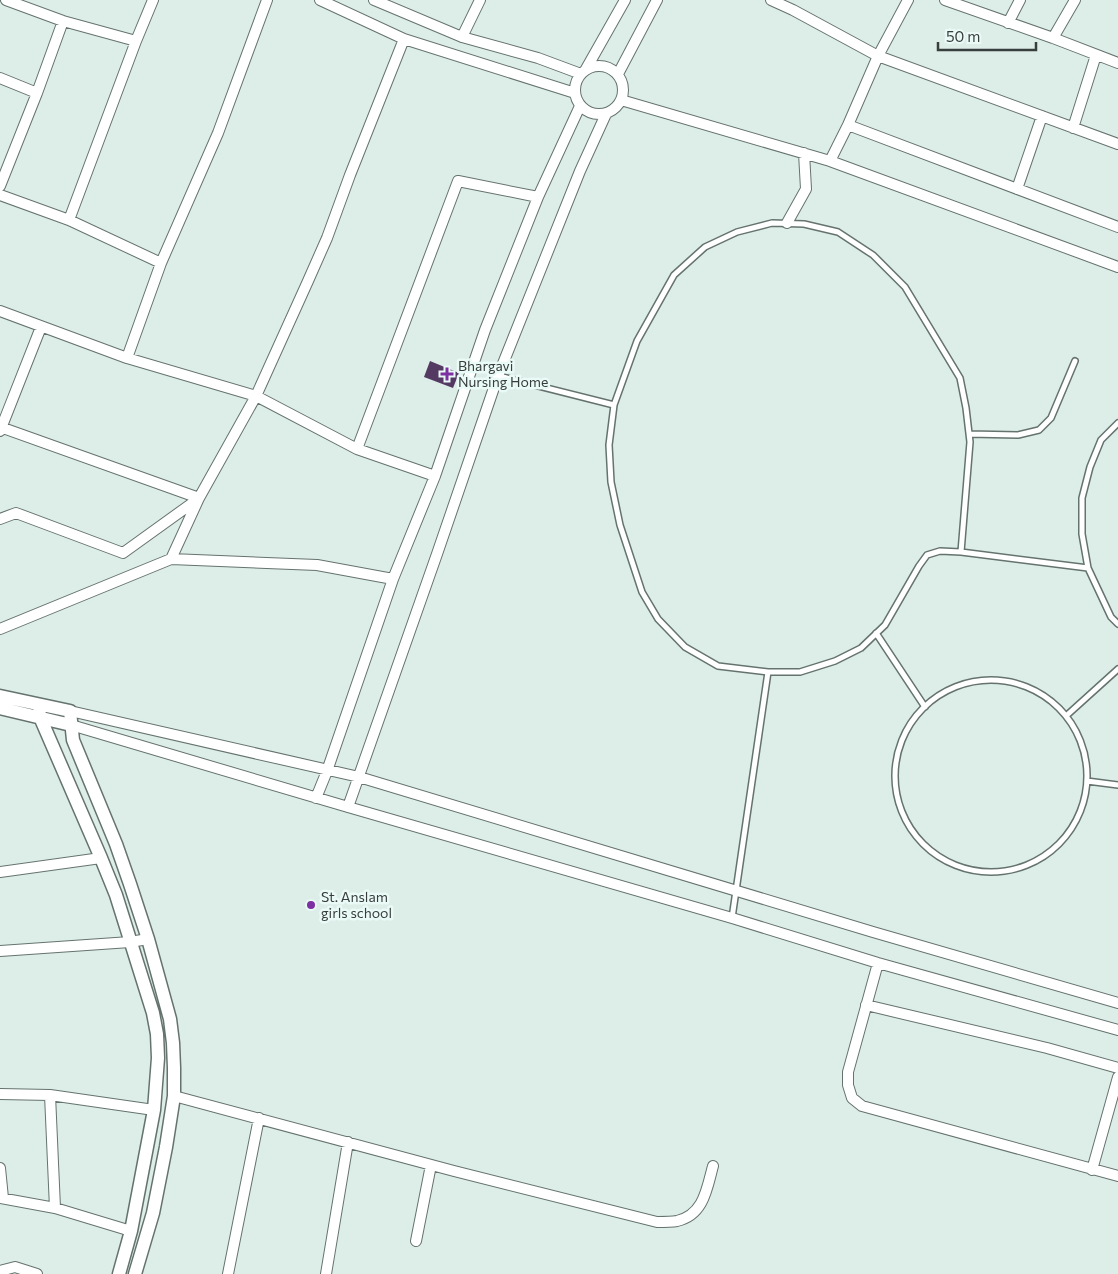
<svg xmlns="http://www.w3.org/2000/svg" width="1118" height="1274" font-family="Commissioner,sans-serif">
<rect width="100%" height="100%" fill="#ddede8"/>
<path fill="#543962" d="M 430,361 L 459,373 L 453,388 L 424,377 Z"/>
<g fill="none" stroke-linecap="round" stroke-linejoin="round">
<defs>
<path id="service" d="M 499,376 L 614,405
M 1118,423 L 1101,440 L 1090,467 L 1082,498 L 1082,534 L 1088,568 L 1111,617 L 1118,624
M 969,434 L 1018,435 L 1039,430 L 1051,418 L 1075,361
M 961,552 L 970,442 L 966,408 L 960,378 L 905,287 L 873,255 L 838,232 L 804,224 L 772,223 L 737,232 L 705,247 L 674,275 L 637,341 L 614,405 L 609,445 L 611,482 L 620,525 L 642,592 L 658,619 L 685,647 L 718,666 L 768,672 L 800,672 L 835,661 L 861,648 L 885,625 L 919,566 L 927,555 L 940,551 L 961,552 L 1088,568
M 876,633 L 925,707
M895 776a96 96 0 1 1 192 0a96 96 0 1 1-192 0Z
M 1066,716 L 1118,669
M 1087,781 L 1118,785
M 732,918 L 768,672"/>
<path id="minor" d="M 6,0 L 63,21 L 136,41
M 320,0 L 404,39 L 575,93
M 374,0 L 462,37 L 538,58 L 581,74
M 771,0 L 793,10 L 878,56 L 1118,144
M 945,0 L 1053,38 L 1118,63
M 1008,23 L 1020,0
M 462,37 L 480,0
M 1053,38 L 1075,0
M575 90a24 24 0 1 1 48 0a24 24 0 1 1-48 0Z
M 586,69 L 625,0
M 618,74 L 657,0
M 0,78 L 37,93
M 621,100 L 830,161 L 1118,267
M 848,125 L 1118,227
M 1073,128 L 1096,55
M 830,161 L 848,125 L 878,56 L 908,0
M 0,186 L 37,93 L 63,21
M 1017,189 L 1042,116
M 0,195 L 69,220 L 161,263
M 69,220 L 136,41 L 153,0
M 787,223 L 806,189 L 804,153
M 0,311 L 127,358 L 256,396 L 357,449 L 435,476
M 127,358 L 161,263 L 218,133 L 267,0
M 0,427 L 199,498
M 0,431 L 41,327
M 357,449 L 458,181 L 538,197
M 0,519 L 16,513 L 123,553 L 198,499
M 171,559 L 199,498 L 256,396 L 308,281 L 327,238 L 350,175 L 404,39
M 0,629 L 171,559 L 317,565 L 393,579
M 70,711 L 359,777 L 873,932 L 1118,1003
M 71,725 L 348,807 L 732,918 L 878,963 L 1118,1030
M 316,798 L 327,771 L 393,579 L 435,476 L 485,330 L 538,197 L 580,106
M 348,807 L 437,554 L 498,376 L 580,171 L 606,114
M 0,872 L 101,858
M 0,951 L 130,942 L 148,939
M 878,963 L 848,1072 L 848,1085 L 852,1098 L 862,1106 L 1118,1176
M 866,1005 L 1047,1048 L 1118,1068
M 0,1094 L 50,1095 L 154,1110
M 50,1095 L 55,1208
M 174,1096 L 454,1171 L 657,1222 C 664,1222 671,1222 677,1221 C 704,1215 707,1188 713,1166
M 0,1168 L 3,1198
M 1092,1170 L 1118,1077
M 0,1198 L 55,1208 L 131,1231
M 416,1241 L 431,1165
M 0,1271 L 15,1267 L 37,1274
M 228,1274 L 259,1118
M 326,1274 L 348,1142"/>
<path id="tertiary" d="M 0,696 L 70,711 L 73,740 L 116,844 L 130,884 L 148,939 L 170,1019 L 173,1043 L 174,1068 L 174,1096 L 166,1147 L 153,1213 L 135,1274
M 39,705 L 40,717 L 101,858 L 116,895 L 153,1013 L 157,1034 L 158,1058 L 154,1110 L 131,1231 L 119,1274
M 0,708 L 71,725"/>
</defs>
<use href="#service" stroke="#65736f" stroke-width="8"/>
<use href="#minor" stroke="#65736f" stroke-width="12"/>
<use href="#tertiary" stroke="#65736f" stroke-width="15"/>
<use href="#service" stroke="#fff" stroke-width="5"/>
<use href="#minor" stroke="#fff" stroke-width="10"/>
<use href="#tertiary" stroke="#fff" stroke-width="12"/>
</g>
<g fill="#7d30a1" stroke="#eafaf6" stroke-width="2">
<path d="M444.5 366.5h5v5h5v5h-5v5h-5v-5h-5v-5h5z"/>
<circle cx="311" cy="905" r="5"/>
</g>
<g text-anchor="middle" stroke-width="5" stroke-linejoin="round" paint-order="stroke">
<g font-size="14" fill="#383e3c" stroke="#eafaf6" text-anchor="start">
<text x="458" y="371">Bhargavi<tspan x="458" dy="16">Nursing Home</tspan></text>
<text x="321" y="902">St. Anslam<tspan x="321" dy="16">girls school</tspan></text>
</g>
</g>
<path d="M938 42v8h98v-8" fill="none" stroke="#383e3c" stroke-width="2.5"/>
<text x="946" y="42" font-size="15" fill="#383e3c" stroke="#eafaf6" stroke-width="4" paint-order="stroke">50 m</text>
</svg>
